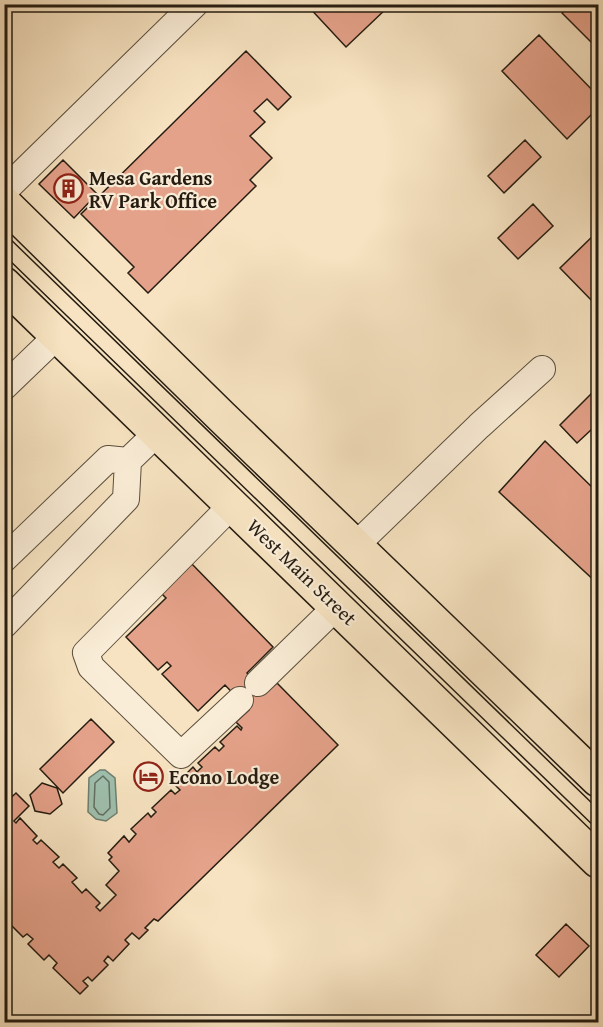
<svg xmlns="http://www.w3.org/2000/svg" width="603" height="1027" font-family="'Gentium Book Plus',serif">
<rect width="100%" height="100%" fill="#f7e3c1"/>
<filter id="stains"><feTurbulence type="fractalNoise" baseFrequency=".00333" numOctaves="4"/><feColorMatrix values="0 0 0 0 .2 0 0 0 0 .09 0 0 0 0 .02 0 0 0 .5 -.17"/></filter>
<radialGradient id="worn" r=".72"><stop offset=".6" stop-color="#630" stop-opacity="0"/><stop offset="1" stop-color="#630" stop-opacity=".3"/></radialGradient>
<path fill="#9ebfad" stroke="#6e7e6f" stroke-width="1.5" d="M 100,770 L 105,770 L 115,778 L 117,813 L 106,821 L 96,819 L 88,812 L 89,778 Z"/>
<g fill="none" stroke-linecap="round" stroke-linejoin="round">
<path stroke="#626e5f" stroke-width="1.5" d="M 103,776 L 109,782 L 110,808 L 103,815 L 99,814 L 94,807 L 95,783 Z"/>
</g>
<path fill="#e5a28a" stroke="#251c11" stroke-width="1.5" d="M 306,4 L 385,4 L 388,7 L 346,47 Z
M 570,4 L 598,4 L 598,49 L 562,13 Z
M 539,35 L 598,96 L 598,108 L 567,139 L 502,71 Z
M 246,51 L 291,97 L 278,110 L 267,99 L 254,111 L 265,122 L 250,136 L 272,158 L 250,180 L 256,186 L 148,293 L 128,273 L 134,267 L 81,214 Z
M 525,140 L 541,157 L 504,193 L 488,176 Z
M 63,160 L 97,194 L 74,218 L 39,184 Z
M 533,204 L 553,226 L 518,259 L 498,238 Z
M 598,231 L 598,299 L 594,303 L 560,268 Z
M 598,387 L 598,436 L 592,429 L 577,443 L 560,425 Z
M 545,441 L 598,493 L 598,584 L 499,492 Z
M 190,562 L 273,647 L 247,673 L 267,692 L 277,683 L 338,745 L 158,921 L 154,919 L 145,928 L 148,930 L 139,939 L 132,933 L 125,940 L 129,944 L 113,961 L 108,956 L 104,961 L 108,965 L 92,981 L 88,977 L 83,981 L 88,986 L 80,994 L 53,968 L 57,963 L 49,955 L 44,960 L 28,944 L 33,939 L 27,934 L 23,937 L 6,920 L 11,916 L 4,909 L 4,804 L 16,793 L 29,806 L 14,821 L 16,823 L 20,818 L 37,836 L 33,840 L 37,844 L 41,840 L 59,857 L 53,862 L 59,868 L 63,864 L 77,878 L 72,882 L 82,893 L 86,889 L 100,903 L 96,907 L 100,911 L 116,895 L 106,885 L 119,871 L 109,860 L 112,857 L 108,853 L 124,836 L 129,842 L 136,834 L 131,829 L 148,813 L 151,817 L 156,812 L 152,808 L 171,790 L 175,794 L 180,790 L 175,785 L 193,767 L 197,772 L 202,767 L 198,763 L 215,747 L 219,751 L 224,746 L 220,742 L 237,726 L 241,730 L 242,728 L 236,722 L 249,710 L 225,685 L 198,711 L 162,674 L 171,666 L 167,662 L 158,670 L 126,637 L 166,598 L 160,592 Z
M 91,719 L 114,742 L 63,793 L 40,769 Z
M 42,783 L 57,788 L 62,804 L 50,814 L 35,811 L 30,795 Z
M 566,924 L 589,946 L 559,977 L 536,955 Z"/>
<g fill="none" stroke-linecap="round" stroke-linejoin="round">
<defs>
<path id="minor" d="M 4,191 L 195,4
M 4,387 L 58,335
M 232,505 L 86,653 L 91,667 L 181,755 L 240,700
M 355,546 L 479,426 L 542,369
M 4,559 L 108,459 L 128,461
M 4,625 L 126,499 L 128,461 L 158,432
M 258,683 L 337,606"/>
<path id="major" d="M 4,203 L 221,416 L 598,780
M 4,284 L 598,861"/>
</defs>
<use href="#minor" stroke="#5a4e3d" stroke-width="28"/>
<use href="#major" stroke="#251c11" stroke-width="36"/>
<use href="#minor" stroke="#faedd7" stroke-width="26"/>
<use href="#major" stroke="#f7e3c1" stroke-width="33"/>
<path stroke="#251c11" stroke-width="1.5" d="M 4,233 L 598,809
M 4,255 L 598,830"/>
</g>
<defs>
<symbol id="building-ring" viewBox="-11 -11 22 22"><circle r="9.5" fill="#faedd7" stroke="#8f2418" stroke-width="1.5"/><path d="M-4-6H4V6H1V3H-1V6H-4ZM-2.5-4.3h1.7v1.8h-1.7ZM.8-4.3h1.7v1.8H.8ZM-2.5-1h1.7V.8h-1.7ZM.8-1h1.7V.8H.8Z" fill="#8f2418"/></symbol>
<symbol id="hotel-ring" viewBox="-11 -11 22 22"><circle r="9.5" fill="#faedd7" stroke="#8f2418" stroke-width="1.5"/><path d="M-6-4.5h1.5V1H6V5H4.5V3h-9V5H-6ZM-4 0a1.8 1.8 0 1 1 3.6 0ZM.5 0V-2.5h3Q6-2.5 6 0Z" fill="#8f2418"/></symbol>
</defs>
<g fill-rule="evenodd">
<use href="#building-ring" x="52" y="172" width="33" height="33"/>
<use href="#hotel-ring" x="132" y="760" width="33" height="33"/>
</g>
<g text-anchor="middle" stroke-width="4.5" stroke-linejoin="round" paint-order="stroke">
<g font-size="20" font-weight="bold" fill="#251c11" stroke="#faedd7" text-anchor="start">
<text x="89" y="185">Mesa Gardens<tspan x="89" dy="23">RV Park Office</tspan></text>
<text x="169" y="784">Econo Lodge</text>
</g>
<g font-size="20" fill="#251c11" stroke="#faedd7">
<text transform="translate(302 572) rotate(44)" y="7">West Main Street</text>
</g>
</g>
<rect width="603" height="1027" fill="none" stroke="#f7e3c1" stroke-width="24"/>
<rect x="6" y="6" width="591" height="1015" fill="none" stroke="#251c11" stroke-width="3"/>
<rect x="12" y="12" width="579" height="1003" fill="none" stroke="#251c11" stroke-width="1.5"/>
<rect width="100%" height="100%" filter="url(#stains)"/>
<rect width="100%" height="100%" fill="url(#worn)"/>
</svg>
